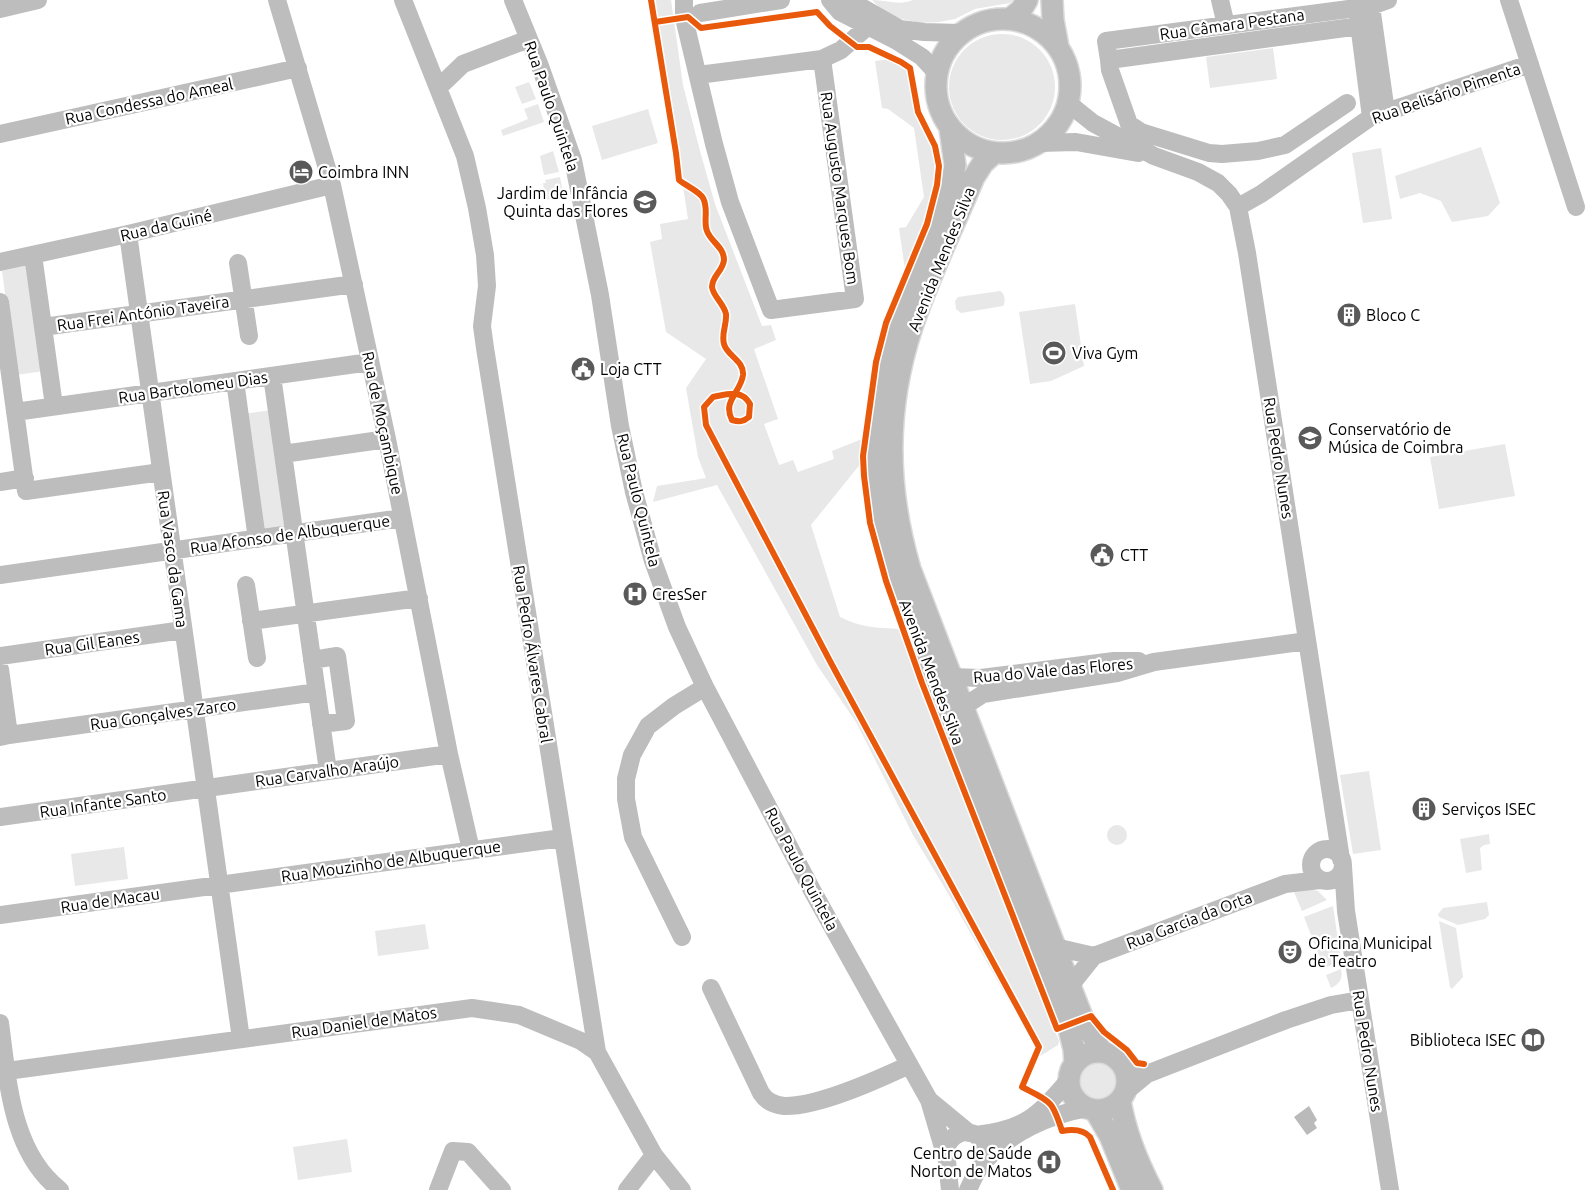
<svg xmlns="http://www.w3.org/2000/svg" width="1587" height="1190" font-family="Ubuntu,sans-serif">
<rect width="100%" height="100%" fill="#fff"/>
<path fill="#e8e8e8" d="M 649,0 L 671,0 L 683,85 L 700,151 L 715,204 L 762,326 L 771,325 L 776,340 L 754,349 L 778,419 L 764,424 L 779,465 L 793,460 L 798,472 L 834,459 L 832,451 L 862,439 L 862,462 L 811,525 L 840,617 C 859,627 878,628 899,629 L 1059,1041 L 1058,1045 L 1037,1058 L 1025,1086 L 1020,1084 L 1036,1049 L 949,895 L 913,835 L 856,722 L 817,665 L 717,485 L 653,502 L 657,486 L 706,478 L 698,457 L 686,388 L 706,359 L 666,332 L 650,242 L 662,239 L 660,224 L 688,219 L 683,186 L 676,176 L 675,156 Z
M 872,0 C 887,0 899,6 913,0 L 1013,0 L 1010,3 L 975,9 L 955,19 L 939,22 L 920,23 L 888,16 Z
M949 87a53 53 0 1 1 106 0a53 53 0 1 1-106 0Z
M 1273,48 L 1277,79 L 1210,88 L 1206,57 Z
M 897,58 L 915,72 L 919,111 L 936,145 L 940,167 L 937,192 L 905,270 L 899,228 L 906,227 L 924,197 L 914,128 L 888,109 L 882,108 L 875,61 Z
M 529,82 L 536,99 L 522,104 L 515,87 Z
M 538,104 L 544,122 L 503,136 L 501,130 L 528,119 L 524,109 Z
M 648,109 L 658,143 L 602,160 L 592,126 Z
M 1481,147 L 1500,203 L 1488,216 L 1452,222 L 1441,201 L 1420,193 L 1400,199 L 1395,176 Z
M 1381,148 L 1392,219 L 1363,223 L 1352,153 Z
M 553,151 L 559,172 L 544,175 L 540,156 Z
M 560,177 L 564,197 L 544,200 L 543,195 L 545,195 L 543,183 L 546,183 L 545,180 Z
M 30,264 L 44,371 L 16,375 L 2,271 Z
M 1000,291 C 1005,293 1006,302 1003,306 L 961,313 L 956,309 L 955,301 L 958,297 Z
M 1075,304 L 1084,366 L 1051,381 L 1030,384 L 1019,312 Z
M 272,410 L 288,529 L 259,533 L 243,414 Z
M 1505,444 L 1515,496 L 1439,509 L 1430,457 Z
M 1369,771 L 1381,850 L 1353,854 L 1340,775 Z
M1107 835a10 10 0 1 1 20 0a10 10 0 1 1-20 0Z
M 1489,834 L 1490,844 L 1484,845 L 1480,848 L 1482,870 L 1466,873 L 1460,839 Z
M 124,847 L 128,879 L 75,886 L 71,854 Z
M 1309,889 L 1318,891 L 1327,900 L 1302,911 L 1294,892 Z
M 1487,902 L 1489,915 L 1485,919 L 1458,925 L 1439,917 L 1438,914 L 1443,908 Z
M 1333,906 L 1341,961 L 1324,968 L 1304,917 Z
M 1439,921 L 1456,928 L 1463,977 L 1452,989 L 1450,987 Z
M 425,924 L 429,949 L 378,956 L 375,931 Z
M 1341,969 C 1343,979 1340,984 1331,988 L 1326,975 Z
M1079 1081a19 19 0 1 1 38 0a19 19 0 1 1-38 0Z
M 347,1139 L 352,1172 L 298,1180 L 293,1147 Z"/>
<path fill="#bababa" d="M 1309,1106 L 1317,1120 L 1314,1123 L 1317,1128 L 1307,1135 L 1294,1117 Z"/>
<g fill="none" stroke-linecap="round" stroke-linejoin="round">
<defs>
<path id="major" d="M 1052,0 L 1053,20 L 1058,47
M936 86a67 67 0 1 1 134 0a67 67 0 1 1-134 0Z
M 1010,19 L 1021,10 L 1027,0
M 950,128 L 955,165 L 951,189 L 906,298 L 895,331 L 885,364 L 876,433 L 875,464 L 881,517 L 888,551 L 912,618 L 1068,1025 L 1074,1049 L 1075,1063
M 994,153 L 983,163 L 974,177 C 953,227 929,276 912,327 C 885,409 886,487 910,569 L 1070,986 L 1083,1019 L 1102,1052
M1069 1081a29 29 0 1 1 58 0a29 29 0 1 1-58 0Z
M 1120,1100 C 1125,1132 1137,1161 1152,1190
M 1095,1110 L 1110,1136 L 1132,1190"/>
</defs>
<use href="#major" stroke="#dbdbdb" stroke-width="24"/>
<path stroke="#bdbdbd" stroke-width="18" d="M 277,0 L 332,185 L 387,439 L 449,754 L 471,850
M 403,0 L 465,156 L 477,208 L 485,255 L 487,286 L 482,326 L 485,348 L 597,1052
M 513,0 L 540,66 L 573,160 L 600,295 L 620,426 L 634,492 L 653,561 L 677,627 L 705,687 L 813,892 L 929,1100 L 947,1161 L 950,1190
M 684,0 L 684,18 L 714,144 L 730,202 L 771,310 L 855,299 L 822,59
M 830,0 L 840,12 L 895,40 L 922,57 L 936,72
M 849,0 L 900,29 L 924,32 L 960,33
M 1220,0 L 1226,25
M 1509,0 L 1576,207
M 1371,6 L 1386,112
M 0,9 L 38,0
M 700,13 L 781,0
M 1358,16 L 1371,117
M 1360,26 L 1109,60 L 1106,41 L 1371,6 L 1388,0
M 1109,60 L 1110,70 L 1129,124 L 1141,132 L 1209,153 L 1222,154 L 1258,151 L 1285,145 L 1347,103
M 698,75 L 822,59 L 841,50 L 867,27 L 880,19
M 438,88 L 463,64 L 529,39
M 1068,103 L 1093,123 L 1154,156 L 1198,172 L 1218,183 L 1229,194 L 1238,207 L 1247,253 L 1341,859
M 0,134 L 298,68
M 1039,143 L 1076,142 L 1138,153
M 1238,207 L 1261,194 L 1371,117 L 1530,64
M 128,234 L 241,1039
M 33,255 L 54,406
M 0,262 L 128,234 L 332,185
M 238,263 L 249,336
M 0,302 L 26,491 L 161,472
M 43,327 L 354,284
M 272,376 L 328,771
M 235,381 L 257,539
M 15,412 L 370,362
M 283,454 L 387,439
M 0,482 L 25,478
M 0,575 L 402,518
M 246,585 L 257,658
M 251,621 L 419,598
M 0,656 L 183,630
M 312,660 L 337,656 L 346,721 L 321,724
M 0,669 L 9,735 L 0,737
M 952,677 L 981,678 L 1114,661 L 1139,661
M 963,707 L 983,694 L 1117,673 L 1154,662 L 1307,641
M 9,735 L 317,692
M 0,817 L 449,754
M1311 865a16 16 0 1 1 32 0a16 16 0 1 1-32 0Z
M 1343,866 L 1346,911 L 1390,1190
M 0,915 L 562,838
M 682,937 L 633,837 L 626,799 L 626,779 L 632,755 L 648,726 L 674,706 L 705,687
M 1055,947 L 1094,956
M 1070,986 L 1094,956 L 1285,884 L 1320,880
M 711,988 L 761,1093 C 766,1101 774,1105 784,1106 C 818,1107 877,1080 909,1065
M 0,1023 C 8,1081 11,1152 60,1190
M 1124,1069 L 1147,1074
M 7,1071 L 472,1008 L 519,1015 L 581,1041 L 597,1052 L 654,1155 L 682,1190
M 1124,1093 L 1147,1074 L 1286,1020 L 1331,1005 L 1360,1000
M 929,1100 L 969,1133
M 976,1135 C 1025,1129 1037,1117 1069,1080
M 945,1154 C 947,1133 971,1123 983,1143
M 438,1190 L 453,1151 L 468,1152 L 502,1190
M 627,1190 L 654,1155
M 968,1190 C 972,1181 977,1170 983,1163 C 1009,1133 1050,1114 1088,1108"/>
<use href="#major" stroke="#bdbdbd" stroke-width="21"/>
<defs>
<path id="cycleway" d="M 651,0 L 676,153 L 679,180 C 686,186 699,191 703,198 C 709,209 703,221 707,231 C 711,242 724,247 724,260 C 723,271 712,276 712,287 C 713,296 724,304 726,314 C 727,324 721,334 724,344 C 727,356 744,360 743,375 C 741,392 722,401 732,420 C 739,422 743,422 749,417 L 750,404 C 742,389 728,394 713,397 L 704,407 L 706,425 L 831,663 L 1039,1047 L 1022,1087 C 1051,1102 1052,1100 1062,1131 C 1073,1129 1083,1129 1090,1137 L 1113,1190
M 655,22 L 688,17 L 701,28 L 817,12 L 830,26 L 857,47 L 869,47 L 901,62 L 910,68 L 918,112 L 935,146 L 939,166 L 937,185 L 927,224 L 886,323 L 876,362 L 863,456 L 864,476 L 870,523 L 886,581 L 922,683 L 1057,1029 L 1091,1016 L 1104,1032 L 1127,1050 L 1137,1063 L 1144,1064"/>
</defs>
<use href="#cycleway" stroke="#fff" stroke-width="9"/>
<use href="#cycleway" stroke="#e8590c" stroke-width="6"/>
</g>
<defs>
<symbol id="hotel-disc" viewBox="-11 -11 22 22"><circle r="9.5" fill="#595959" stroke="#fff"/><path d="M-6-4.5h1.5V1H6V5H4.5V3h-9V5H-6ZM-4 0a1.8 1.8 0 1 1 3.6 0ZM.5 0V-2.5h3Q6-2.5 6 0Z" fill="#fff"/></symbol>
<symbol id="school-disc" viewBox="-11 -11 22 22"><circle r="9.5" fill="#595959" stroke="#fff"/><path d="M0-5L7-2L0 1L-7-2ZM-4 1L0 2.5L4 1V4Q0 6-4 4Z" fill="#fff"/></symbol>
<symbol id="building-disc" viewBox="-11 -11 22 22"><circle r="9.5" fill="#595959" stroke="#fff"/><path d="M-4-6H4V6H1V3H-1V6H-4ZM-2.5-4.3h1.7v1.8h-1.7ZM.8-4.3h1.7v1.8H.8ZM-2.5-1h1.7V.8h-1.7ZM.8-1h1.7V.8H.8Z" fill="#fff"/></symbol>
<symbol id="stadium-disc" viewBox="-11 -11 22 22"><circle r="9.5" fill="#595959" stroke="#fff"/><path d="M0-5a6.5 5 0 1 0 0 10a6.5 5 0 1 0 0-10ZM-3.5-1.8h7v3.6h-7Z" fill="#fff"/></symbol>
<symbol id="civic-disc" viewBox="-11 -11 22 22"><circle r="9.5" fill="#595959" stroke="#fff"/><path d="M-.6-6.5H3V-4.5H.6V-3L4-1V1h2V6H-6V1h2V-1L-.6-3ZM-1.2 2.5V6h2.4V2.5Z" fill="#fff"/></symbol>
<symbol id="hospital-disc" viewBox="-11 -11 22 22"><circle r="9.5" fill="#595959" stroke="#fff"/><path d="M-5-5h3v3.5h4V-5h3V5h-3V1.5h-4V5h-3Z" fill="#fff"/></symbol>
<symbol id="theatre-disc" viewBox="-11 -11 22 22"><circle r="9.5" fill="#595959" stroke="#fff"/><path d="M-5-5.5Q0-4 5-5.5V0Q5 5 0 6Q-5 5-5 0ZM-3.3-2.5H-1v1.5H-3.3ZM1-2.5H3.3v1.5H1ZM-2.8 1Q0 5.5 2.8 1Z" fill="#fff"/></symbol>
<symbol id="library-disc" viewBox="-11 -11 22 22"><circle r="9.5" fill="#595959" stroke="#fff"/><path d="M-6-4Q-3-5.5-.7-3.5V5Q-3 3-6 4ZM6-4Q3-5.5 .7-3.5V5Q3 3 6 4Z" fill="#fff"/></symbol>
</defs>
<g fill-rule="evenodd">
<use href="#hotel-disc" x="287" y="158" width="28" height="28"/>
<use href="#school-disc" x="631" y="188" width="28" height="28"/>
<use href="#building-disc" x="1335" y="301" width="28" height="28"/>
<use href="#stadium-disc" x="1040" y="339" width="28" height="28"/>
<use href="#civic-disc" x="569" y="355" width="28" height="28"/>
<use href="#school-disc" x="1296" y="424" width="28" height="28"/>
<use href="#civic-disc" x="1088" y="541" width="28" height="28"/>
<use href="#hospital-disc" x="621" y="580" width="28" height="28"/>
<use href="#building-disc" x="1410" y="795" width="28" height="28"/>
<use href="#theatre-disc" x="1276" y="938" width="28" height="28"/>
<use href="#library-disc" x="1519" y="1026" width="28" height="28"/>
<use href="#hospital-disc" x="1035" y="1148" width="28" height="28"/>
</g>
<g text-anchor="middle" stroke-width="4.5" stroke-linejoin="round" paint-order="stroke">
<g font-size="16" fill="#000" stroke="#fff">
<text transform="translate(1232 24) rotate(-8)" y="6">Rua Câmara Pestana</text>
<text transform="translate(1446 93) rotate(-19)" y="6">Rua Belisário Pimenta</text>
<text transform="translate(149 101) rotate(-12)" y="6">Rua Condessa do Ameal</text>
<text transform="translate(552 106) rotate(71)" y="6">Rua Paulo Quintela</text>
<text transform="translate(840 188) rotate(82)" y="6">Rua Augusto Marques Bom</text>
<text transform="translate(166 225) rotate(-13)" y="6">Rua da Guiné</text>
<text transform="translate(941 259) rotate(-68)" y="6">Avenida Mendes Silva</text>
<text transform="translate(143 313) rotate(-8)" y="6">Rua Frei António Taveira</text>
<text transform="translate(193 387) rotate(-8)" y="6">Rua Bartolomeu Dias</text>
<text transform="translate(383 423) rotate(78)" y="6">Rua de Moçambique</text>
<text transform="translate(1279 458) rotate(81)" y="6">Rua Pedro Nunes</text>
<text transform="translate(639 500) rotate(76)" y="6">Rua Paulo Quintela</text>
<text transform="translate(290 534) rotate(-8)" y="6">Rua Afonso de Albuquerque</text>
<text transform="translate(173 559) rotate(82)" y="6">Rua Vasco da Gama</text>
<text transform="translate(92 643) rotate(-8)" y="6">Rua Gil Eanes</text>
<text transform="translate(533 654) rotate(81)" y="6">Rua Pedro Álvares Cabral</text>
<text transform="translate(1053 670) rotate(-5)" y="6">Rua do Vale das Flores</text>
<text transform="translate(932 672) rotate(69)" y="6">Avenida Mendes Silva</text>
<text transform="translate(163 714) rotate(-8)" y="6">Rua Gonçalves Zarco</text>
<text transform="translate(327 771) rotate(-8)" y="6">Rua Carvalho Araújo</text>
<text transform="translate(103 803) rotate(-8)" y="6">Rua Infante Santo</text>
<text transform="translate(391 861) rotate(-8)" y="6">Rua Mouzinho de Albuquerque</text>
<text transform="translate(802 869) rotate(62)" y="6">Rua Paulo Quintela</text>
<text transform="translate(110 900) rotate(-8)" y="6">Rua de Macau</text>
<text transform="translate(1189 920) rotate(-21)" y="6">Rua Garcia da Orta</text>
<text transform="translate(364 1022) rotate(-8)" y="6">Rua Daniel de Matos</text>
<text transform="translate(1368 1051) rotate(81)" y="6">Rua Pedro Nunes</text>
</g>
<g font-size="16" fill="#000" stroke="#fff" text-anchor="start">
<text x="318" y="178">Coimbra INN</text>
<text x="628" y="199" text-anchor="end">Jardim de Infância<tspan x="628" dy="18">Quinta das Flores</tspan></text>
<text x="1366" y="321">Bloco C</text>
<text x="1072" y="359">Viva Gym</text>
<text x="600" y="375">Loja CTT</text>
<text x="1328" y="435">Conservatório de<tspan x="1328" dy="18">Música de Coimbra</tspan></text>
<text x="1120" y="561">CTT</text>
<text x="652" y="600">CresSer</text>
<text x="1442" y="815">Serviços ISEC</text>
<text x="1308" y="949">Oficina Municipal<tspan x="1308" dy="18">de Teatro</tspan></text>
<text x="1516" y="1046" text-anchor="end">Biblioteca ISEC</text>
<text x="1032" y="1159" text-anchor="end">Centro de Saúde<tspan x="1032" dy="18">Norton de Matos</tspan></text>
</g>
</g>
</svg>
